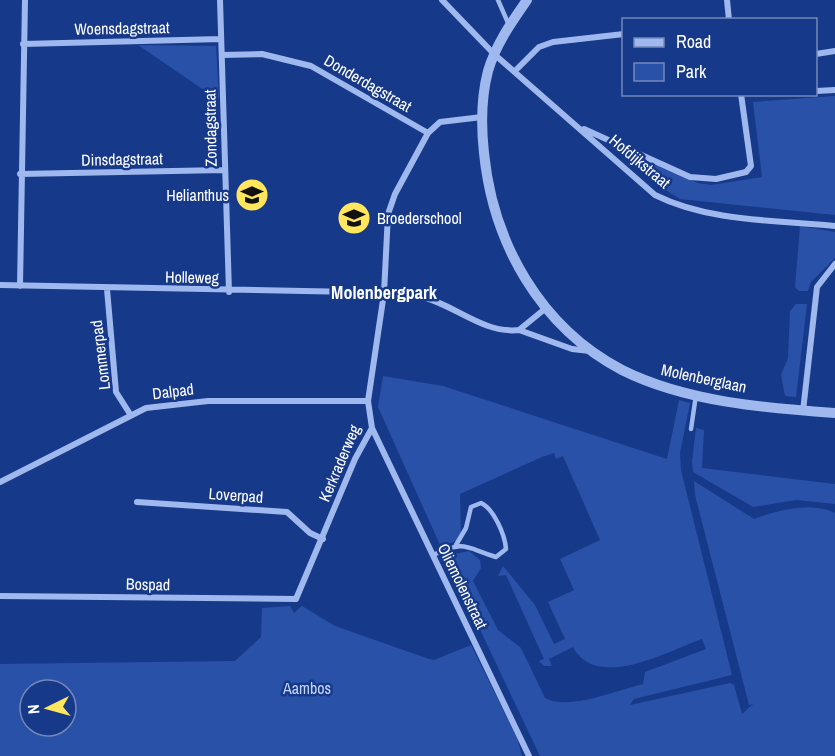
<svg xmlns="http://www.w3.org/2000/svg" width="835" height="756" font-family="'Archivo Narrow',sans-serif">
<rect width="100%" height="100%" fill="#17398a"/>
<path fill="#2951a8" fill-rule="evenodd" d="M 138,45 L 216,46 L 219,98 L 214,97 Z
M 835,96 L 835,215 L 680,199 L 664,189 L 606,140 L 698,183 L 711,185 L 762,177 L 753,102 Z
M 800,226 L 835,232 L 835,258 L 811,282 L 808,291 L 799,291 L 795,287 Z
M 796,304 L 807,304 L 796,397 L 785,396 L 781,375 L 788,358 L 790,311 Z
M 383,376 L 443,386 L 667,459 L 679,400 L 690,403 L 680,453 L 681,470 L 732,675 L 634,699 L 630,705 L 730,683 L 734,685 L 742,714 L 753,704 L 749,705 L 695,495 L 694,481 L 754,519 C 779,510 810,501 835,513 L 835,756 L 540,756 L 445,556 L 469,551 L 480,560 L 481,568 L 473,581 L 498,630 L 521,648 L 545,698 C 568,711 618,690 643,684 L 645,672 L 706,649 L 702,639 C 670,650 597,692 573,647 L 549,659 L 552,666 L 544,666 L 539,661 L 544,659 L 506,575 L 498,576 L 503,566 L 535,605 L 554,644 L 565,639 L 548,602 L 574,590 L 560,559 L 600,540 L 563,456 L 556,459 L 554,453 L 542,457 L 460,494 L 461,535 L 456,541 L 441,547 L 378,407 Z
M 696,428 L 704,430 L 702,468 L 835,484 L 835,504 L 796,500 L 753,507 L 693,472 L 692,462 Z
M 290,606 L 294,613 L 302,606 L 335,626 L 429,659 L 434,660 L 471,645 L 517,738 L 522,756 L 0,756 L 0,664 L 235,661 L 261,637 L 262,608 ZM 30,690 L 66,690 L 66,726 L 30,726 Z"/>
<g fill="none" stroke-linecap="round" stroke-linejoin="round">
<path stroke="#9fb8ee" stroke-width="4.5" d="M 498,0 L 509,25
M 691,429 L 696,395
M 433,555 C 466,540 464,547 496,557 L 506,549 C 505,535 494,509 481,503 L 471,507 L 466,528 L 456,545"/>
<path stroke="#9fb8ee" stroke-width="6" d="M 220,0 L 229,292
M 442,0 L 494,54 L 655,195 C 709,222 776,220 835,226
M 727,0 L 729,20
M 23,44 L 221,39
M 816,54 L 835,51
M 222,55 L 262,54 L 311,66 L 428,133
M 515,71 L 539,47 L 553,42 L 624,34
M 816,91 L 835,90
M 584,129 L 690,177 L 716,179 L 746,172 L 751,166 L 741,94
M 20,174 L 224,170
M 0,285 L 403,293 C 410,295 419,295 426,298 C 457,307 485,334 519,330 L 546,308
M 20,286 L 25,0
M 107,289 L 116,392 L 130,414
M 519,330 L 572,349 L 590,351
M 803,411 L 817,287 L 835,264
M 372,428 L 529,756
M 0,482 L 146,408 L 208,401 L 368,401
M 137,502 L 287,512 L 310,533 L 323,539
M 0,596 L 296,599 L 355,459 L 372,428 L 368,401 L 384,293 L 388,214 L 395,194 L 428,133 L 440,122 L 482,117"/>
<path stroke="#9fb8ee" stroke-width="10" d="M 527,0 C 511,23 496,44 488,71 C 481,98 481,126 484,153 C 493,243 540,327 622,370 C 686,402 765,408 835,413"/>
</g>
<defs>
<symbol id="school-disc" viewBox="-11 -11 22 22"><circle r="9.5" fill="#ffe65c" stroke="#17398a"/><path d="M0-5L7-2L0 1L-7-2ZM-4 1L0 2.5L4 1V4Q0 6-4 4Z" fill="#111"/></symbol>
</defs>
<g fill-rule="evenodd">
<use href="#school-disc" x="233" y="176" width="38" height="38"/>
<use href="#school-disc" x="335" y="199" width="38" height="38"/>
</g>
<g text-anchor="middle" stroke-width="5" stroke-linejoin="round" paint-order="stroke">
<g font-size="16" fill="#fff" stroke="#17398a">
<text transform="translate(122 28) rotate(-1)" y="6">Woensdagstraat</text>
<text transform="translate(368 83) rotate(30)" y="6">Donderdagstraat</text>
<text transform="translate(210 128) rotate(-91)" y="6">Zondagstraat</text>
<text transform="translate(122 159) rotate(-1)" y="6">Dinsdagstraat</text>
<text transform="translate(640 161) rotate(40)" y="6">Hofdijkstraat</text>
<text transform="translate(192 277) rotate(1)" y="6">Holleweg</text>
<text transform="translate(100 355) rotate(-97)" y="6">Lommerpad</text>
<text transform="translate(704 378) rotate(12)" y="6">Molenberglaan</text>
<text transform="translate(173 391) rotate(-7)" y="6">Dalpad</text>
<text transform="translate(339 463) rotate(-67)" y="6">Kerkraderweg</text>
<text transform="translate(236 495) rotate(4)" y="6">Loverpad</text>
<text transform="translate(148 584) rotate(1)" y="6">Bospad</text>
<text transform="translate(463 586) rotate(64)" y="6">Oliemolenstraat</text>
</g>
<g font-size="16" fill="#fff" stroke="#17398a" text-anchor="end">
<text x="229" y="201">Helianthus</text>
<text x="377" y="224" text-anchor="start">Broederschool</text>
</g>
<g font-size="16" fill="#c5d6fa" stroke="#17398a">
<text x="307" y="694">Aambos</text>
</g>
<g font-size="18" font-weight="bold" fill="#fff" stroke="#17398a">
<text x="384" y="299">Molenbergpark</text>
</g>
</g>
<rect x="622" y="18" width="195" height="78" fill="#17398a" stroke="#7488b9" stroke-width="1.5"/>
<rect x="634" y="38" width="30" height="9" fill="#9fb8ee" stroke="#7488b9" stroke-width="1.5"/>
<text x="676" y="48" font-size="18" fill="#ffffff">Road</text>
<rect x="634" y="63" width="30" height="18" fill="#2951a8" stroke="#7488b9" stroke-width="1.5"/>
<text x="676" y="78" font-size="18" fill="#ffffff">Park</text>
<g transform="translate(48 708) rotate(265)"><circle r="28" fill="#17398a" stroke="#7488b9" stroke-width="1.5"/>
<path d="M0-4.5L10 22L0 15L-10 22Z" fill="#ffe65c"/>
<text y="-9" font-size="16" font-weight="bold" text-anchor="middle" fill="#ffffff">N</text>
</g>
</svg>
